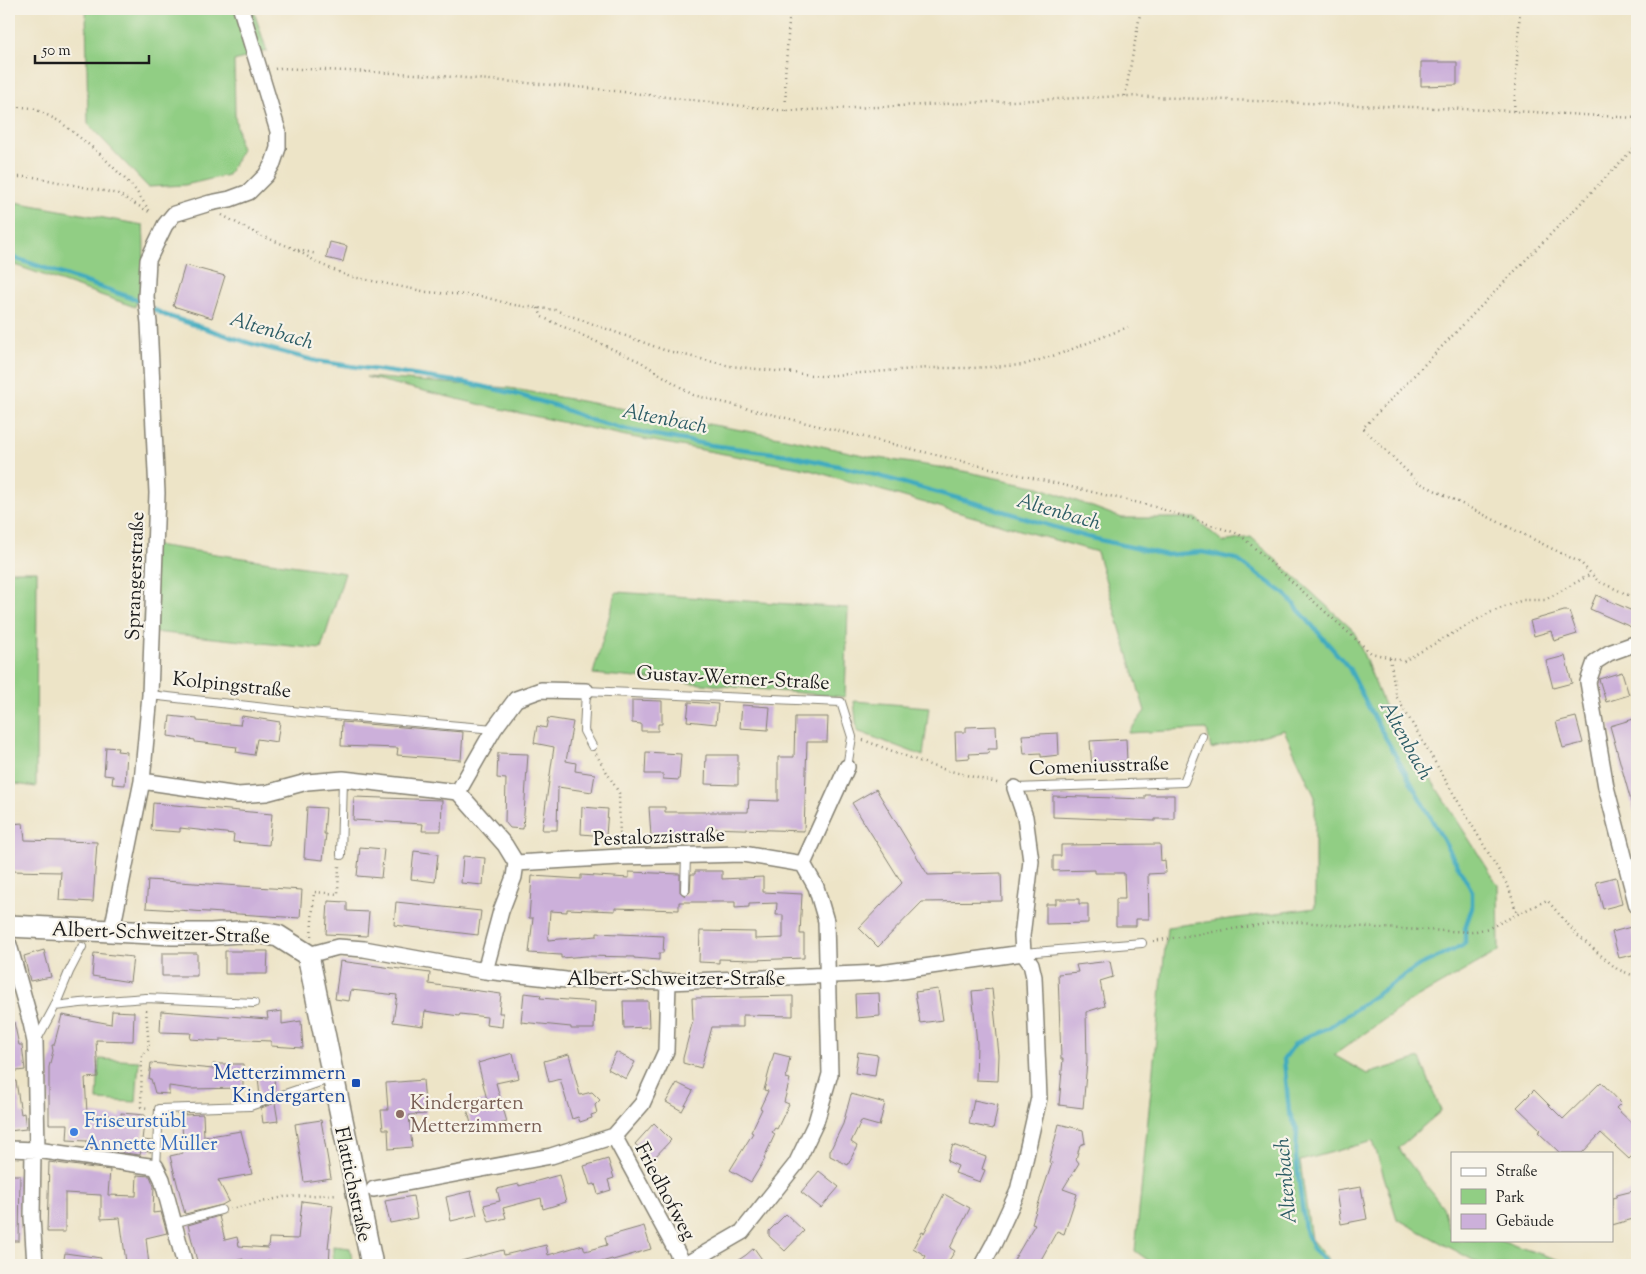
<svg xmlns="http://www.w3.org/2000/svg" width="1646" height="1274" font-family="'Sorts Mill Goudy',serif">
<rect width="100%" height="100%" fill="#f7f3e8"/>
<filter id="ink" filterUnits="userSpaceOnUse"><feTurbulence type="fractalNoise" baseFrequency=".02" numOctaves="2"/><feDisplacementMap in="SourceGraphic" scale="10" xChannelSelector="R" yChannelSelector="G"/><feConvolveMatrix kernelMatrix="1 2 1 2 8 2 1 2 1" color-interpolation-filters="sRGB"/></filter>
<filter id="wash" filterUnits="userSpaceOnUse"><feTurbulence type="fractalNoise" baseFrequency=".0096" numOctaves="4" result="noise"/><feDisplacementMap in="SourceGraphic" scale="20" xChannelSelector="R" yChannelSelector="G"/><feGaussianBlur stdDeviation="1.12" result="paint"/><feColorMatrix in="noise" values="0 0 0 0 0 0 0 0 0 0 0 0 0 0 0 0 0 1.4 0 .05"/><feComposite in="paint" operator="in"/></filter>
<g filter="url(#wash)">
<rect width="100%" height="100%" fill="#ede4c7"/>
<path fill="#91ce84" stroke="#567550" d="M 86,9 L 253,9 L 267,51 L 234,61 L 235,116 L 241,151 L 228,175 L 185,185 L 148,187 L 88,124 Z
M 9,201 L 143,225 C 145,252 144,281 135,307 L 9,263 Z
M 366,377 L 509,388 L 785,438 L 872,457 L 958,470 L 1039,487 L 1122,518 L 1195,518 L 1223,542 L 1251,537 L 1354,631 L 1384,705 L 1498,885 L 1499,951 L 1406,1004 L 1334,1055 L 1367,1074 L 1420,1058 L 1441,1111 L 1398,1148 L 1443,1207 L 1449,1229 L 1452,1230 L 1452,1240 L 1497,1240 L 1572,1264 L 1587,1265 L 1482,1265 L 1397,1219 L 1373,1141 L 1300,1161 L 1311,1239 L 1332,1265 L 1155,1265 L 1135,1251 L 1167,927 L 1315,908 L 1315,797 L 1284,730 L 1211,749 L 1207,729 L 1128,733 L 1145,711 L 1097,552 L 806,469 L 626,436 L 478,404 Z
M 148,544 L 345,573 L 321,649 L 144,631 Z
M 9,571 L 37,571 L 36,787 L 9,783 Z
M 616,592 L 848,608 L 845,697 L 593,674 Z
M 854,701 L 929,707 L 923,756 L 857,731 Z
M 99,1059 L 139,1061 L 136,1102 L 97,1100 Z
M 333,1246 L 350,1248 L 353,1265 L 333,1265 Z"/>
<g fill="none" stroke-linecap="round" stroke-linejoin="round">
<path stroke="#40abbf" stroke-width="4.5" d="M 9,256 L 135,299 L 144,304
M 151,308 L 165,315 L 249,343 L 316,361 L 467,383 L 512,393 L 556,406 L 591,420 L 627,430 L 711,445 L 788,455 L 861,471 L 989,507 L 1087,537 L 1166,555 L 1202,552 L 1236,559 L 1285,594 L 1349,668 L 1370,710 L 1472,891 L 1472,908 L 1465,928 L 1465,943 L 1462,946 L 1418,966 L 1328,1028 L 1310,1035 L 1294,1045 L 1284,1059 L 1289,1112 L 1297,1129 L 1296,1157 L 1305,1230 L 1313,1249 L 1329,1265"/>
</g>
<g id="blocks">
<path fill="#ccb0da" d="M 1421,62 L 1457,62 L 1457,85 L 1421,86 Z
M 330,242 L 347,246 L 343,262 L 326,258 Z
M 185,265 L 225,276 L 212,318 L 173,306 Z
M 1596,595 L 1637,613 L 1631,627 L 1590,609 Z
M 1564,611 L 1569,611 L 1577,634 L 1554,641 L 1551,631 L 1534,636 L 1530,621 Z
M 1565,656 L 1572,683 L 1553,688 L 1546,661 Z
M 1622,672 L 1629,695 L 1606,702 L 1599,679 Z
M 632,700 L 662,701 L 662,724 L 658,724 L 658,731 L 641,731 L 641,724 L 632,723 Z
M 689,702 L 718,704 L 716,724 L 687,721 Z
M 742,705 L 770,707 L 768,730 L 740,728 Z
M 170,716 L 197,719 L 197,721 L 240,725 L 242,716 L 280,722 L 277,742 L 257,739 L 254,755 L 236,752 L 237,747 L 195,742 L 195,740 L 168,736 Z
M 795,717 L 828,717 L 827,742 L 807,742 L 804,831 L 709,828 L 709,835 L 651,836 L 649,807 L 665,807 L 665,812 L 748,812 L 749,800 L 778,801 L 778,757 L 794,757 Z
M 1576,717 L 1583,743 L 1563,748 L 1556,722 Z
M 548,718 L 573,722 L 566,761 L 576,763 L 575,771 L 595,774 L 592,792 L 558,787 L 557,830 L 542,830 L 554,747 L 534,743 L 537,726 L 546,728 Z
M 1637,718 L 1637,812 L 1634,812 L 1610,726 Z
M 342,722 L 463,732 L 461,760 L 397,755 L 398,748 L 341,746 Z
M 996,726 L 997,749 L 988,749 L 989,753 L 969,754 L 970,758 L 956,759 L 955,732 L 966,732 L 966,727 Z
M 1058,733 L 1059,755 L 1041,757 L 1041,753 L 1024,754 L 1022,735 Z
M 1126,739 L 1127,761 L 1103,762 L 1104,768 L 1092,769 L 1090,741 Z
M 106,747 L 118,748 L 117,751 L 127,752 L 125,785 L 112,784 L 113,776 L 104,775 Z
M 646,752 L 681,754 L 679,780 L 663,779 L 663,774 L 645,774 Z
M 498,753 L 528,754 L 523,829 L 510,828 L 505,822 L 506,779 L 497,778 Z
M 706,755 L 738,755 L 738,785 L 705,784 Z
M 876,789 L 928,875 L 1001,873 L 1002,901 L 922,902 L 878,947 L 859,928 L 902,883 L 852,803 Z
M 1145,795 L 1174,795 L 1174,819 L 1155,819 L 1155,821 L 1053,817 L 1053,796 L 1145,799 Z
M 354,797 L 442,800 L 441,831 L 422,831 L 423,824 L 353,820 Z
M 153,803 L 272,814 L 269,845 L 233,842 L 234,834 L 180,828 L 180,832 L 151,830 Z
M 307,807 L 326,808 L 324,834 L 326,834 L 323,860 L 304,858 Z
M 582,807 L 608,809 L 606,836 L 581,834 Z
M 23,823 L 25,840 L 97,842 L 93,902 L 59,900 L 61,872 L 9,871 L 9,824 Z
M 1160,844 L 1161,861 L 1165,860 L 1166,873 L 1148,874 L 1149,919 L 1136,919 L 1136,926 L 1116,926 L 1116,899 L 1125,899 L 1124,873 L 1095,873 L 1095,870 L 1053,871 L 1053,856 L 1061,856 L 1061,845 Z
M 360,847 L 384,849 L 381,878 L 357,876 Z
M 414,851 L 438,854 L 435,882 L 411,879 Z
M 463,856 L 485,858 L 483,885 L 461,883 Z
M 695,871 L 722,871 L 722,879 L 763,877 L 763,892 L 802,894 L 800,934 L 804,934 L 804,958 L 754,960 L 719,959 L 719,963 L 699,962 L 700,931 L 755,932 L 755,939 L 783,938 L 783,915 L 776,915 L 777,903 L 749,904 L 749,907 L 735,908 L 735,902 L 679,902 L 679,910 L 615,908 L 615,911 L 567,909 L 567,912 L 550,911 L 548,940 L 597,936 L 597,933 L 664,936 L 663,953 L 659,953 L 659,960 L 634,958 L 634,957 L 586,956 L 561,958 L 561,955 L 529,953 L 533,918 L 529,918 L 532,876 L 581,879 L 581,875 L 629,878 L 629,872 L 680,874 L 680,892 L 685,896 L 690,892 L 691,874 L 695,874 Z
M 1616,877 L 1622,904 L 1603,909 L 1596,882 Z
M 148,880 L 302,890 L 300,918 L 146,908 Z
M 1056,899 L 1079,899 L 1079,904 L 1088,904 L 1088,923 L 1046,924 L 1046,904 L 1056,904 Z
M 328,901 L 347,902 L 347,911 L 369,912 L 367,936 L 326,934 Z
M 396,902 L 481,911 L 478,935 L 394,925 Z
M 1631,927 L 1637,954 L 1619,958 L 1612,932 Z
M 44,950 L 51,977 L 30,981 L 24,956 Z
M 225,951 L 268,951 L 267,974 L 225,974 Z
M 94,953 L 133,957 L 130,982 L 92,976 Z
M 162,953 L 197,953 L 197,976 L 162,976 Z
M 340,961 L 430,973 L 429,984 L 501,994 L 499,1013 L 503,1013 L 502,1027 L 486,1025 L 487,1017 L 460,1014 L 459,1016 L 425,1011 L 423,1026 L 393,1022 L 397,995 L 351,990 L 349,1001 L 335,999 Z
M 1110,961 L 1113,977 L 1100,981 L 1105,1006 L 1086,1012 L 1087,1062 L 1083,1108 L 1059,1105 L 1063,1059 L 1061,1059 L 1058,974 L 1078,972 L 1076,965 Z
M 938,989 L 943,1020 L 920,1023 L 915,992 Z
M 992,989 L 999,1055 L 998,1081 L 976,1080 L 977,1044 L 972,991 Z
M 524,993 L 541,995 L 540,998 L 595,1002 L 594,1029 L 571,1029 L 571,1027 L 521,1022 Z
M 879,993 L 880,1016 L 856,1018 L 855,994 Z
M 793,996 L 793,1016 L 743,1015 L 743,1027 L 712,1027 L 701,1068 L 683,1063 L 683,1058 L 693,1020 L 692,998 Z
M 623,1001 L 648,1001 L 649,1027 L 624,1028 Z
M 112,1011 L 134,1012 L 133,1041 L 96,1040 L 98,1077 L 85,1078 L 87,1113 L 121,1117 L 121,1113 L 145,1115 L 142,1140 L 152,1141 L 151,1152 L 141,1151 L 140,1155 L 86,1148 L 87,1141 L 67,1140 L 68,1124 L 49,1124 L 49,1067 L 53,1051 L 52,1045 L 54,1045 L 62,1015 L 111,1024 Z
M 161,1011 L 268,1019 L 267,1013 L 282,1011 L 282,1024 L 301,1021 L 303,1048 L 271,1046 L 271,1041 L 220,1039 L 220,1041 L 190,1039 L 191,1033 L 160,1032 Z
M 14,1022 L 19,1045 L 22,1045 L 25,1070 L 9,1072 L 9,1023 Z
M 616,1052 L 635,1062 L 626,1079 L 608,1069 Z
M 858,1052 L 878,1055 L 875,1076 L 855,1073 Z
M 513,1053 L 519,1078 L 496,1083 L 507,1122 L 473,1131 L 466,1105 L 487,1100 L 478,1063 Z
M 774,1053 L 790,1057 L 786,1078 L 790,1079 L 784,1102 L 789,1104 L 777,1129 L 775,1128 L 772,1132 L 775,1134 L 764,1158 L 765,1159 L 751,1182 L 730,1170 L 753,1133 L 751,1132 L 762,1109 L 760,1108 L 768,1091 L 764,1090 Z
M 569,1054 L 580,1095 L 592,1092 L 600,1100 L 595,1105 L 597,1113 L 591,1115 L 592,1118 L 580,1122 L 578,1117 L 572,1119 L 560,1079 L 549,1082 L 544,1061 Z
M 151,1063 L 213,1069 L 213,1064 L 243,1064 L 243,1088 L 191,1089 L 169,1086 L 169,1094 L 155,1093 L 151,1079 L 149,1079 Z
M 274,1076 L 275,1092 L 260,1097 L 258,1077 Z
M 423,1080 L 426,1114 L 409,1115 L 412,1147 L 389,1149 L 388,1129 L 383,1129 L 381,1110 L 388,1110 L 386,1083 Z
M 16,1081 L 21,1114 L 24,1113 L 26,1129 L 9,1131 L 9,1082 Z
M 1601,1082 L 1621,1103 L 1616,1108 L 1637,1128 L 1637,1151 L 1629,1159 L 1601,1133 L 1582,1153 L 1560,1153 L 1538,1132 L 1541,1130 L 1517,1107 L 1534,1090 L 1563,1119 Z
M 677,1083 L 693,1091 L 682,1111 L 666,1102 Z
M 851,1094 L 885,1103 L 879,1126 L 861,1121 L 851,1142 L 857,1146 L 848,1165 L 830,1156 L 830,1151 L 843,1124 Z
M 974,1100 L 998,1105 L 993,1129 L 969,1124 Z
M 275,1103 L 278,1121 L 263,1123 L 261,1108 Z
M 203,1114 L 204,1137 L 241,1131 L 252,1174 L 218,1180 L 229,1201 L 222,1205 L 185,1214 L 170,1156 L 183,1153 L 182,1115 Z
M 321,1120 L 331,1178 L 304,1182 L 295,1124 Z
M 654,1123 L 671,1140 L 652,1160 L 635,1144 Z
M 1059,1124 L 1083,1130 L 1085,1143 L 1080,1145 L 1076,1159 L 1079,1163 L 1063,1189 L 1077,1194 L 1064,1234 L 1057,1231 L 1038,1265 L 1022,1265 L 1014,1260 L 1035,1224 L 1032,1223 L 1052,1163 L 1049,1162 Z
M 953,1145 L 986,1157 L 982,1169 L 985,1170 L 980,1182 L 955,1173 L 958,1166 L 947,1161 Z
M 608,1159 L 614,1178 L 608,1180 L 611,1190 L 598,1194 L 595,1184 L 590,1185 L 584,1166 Z
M 49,1162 L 110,1170 L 108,1195 L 136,1196 L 137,1175 L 150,1176 L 154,1186 L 153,1213 L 161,1212 L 167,1233 L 146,1238 L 149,1265 L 129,1265 L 128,1262 L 126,1262 L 120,1218 L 101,1219 L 101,1195 L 65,1193 L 65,1232 L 47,1232 Z
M 819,1171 L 839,1187 L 821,1208 L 801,1192 Z
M 9,1175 L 20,1175 L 19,1241 L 9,1241 Z
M 559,1175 L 566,1202 L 543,1209 L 541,1198 L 503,1208 L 506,1218 L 489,1222 L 484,1205 L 500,1201 L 497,1189 L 519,1184 L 519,1186 Z
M 1361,1187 L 1367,1219 L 1341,1224 L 1336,1191 Z
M 1637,1190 L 1637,1216 L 1633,1217 L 1633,1219 L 1612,1225 L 1612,1198 L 1616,1197 L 1617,1195 Z
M 471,1191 L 477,1215 L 451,1221 L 446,1197 Z
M 944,1194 L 970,1208 L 950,1248 L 955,1251 L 946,1265 L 921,1265 L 926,1256 L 913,1248 L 922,1232 L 924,1233 Z
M 413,1196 L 417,1218 L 390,1223 L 385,1201 Z
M 302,1201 L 333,1205 L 328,1248 L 330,1248 L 329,1265 L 267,1260 L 267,1265 L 243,1265 L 243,1259 L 217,1265 L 198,1265 L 188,1225 L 219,1216 L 225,1240 L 237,1237 L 239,1246 L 268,1248 L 269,1238 L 298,1239 Z
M 786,1214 L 804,1231 L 785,1251 L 769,1236 L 769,1231 Z
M 644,1226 L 651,1249 L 613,1260 L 612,1259 L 591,1265 L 462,1265 L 461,1261 L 503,1250 L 504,1255 L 546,1245 L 548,1255 L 583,1245 L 585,1251 L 607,1245 L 605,1237 Z
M 754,1248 L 766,1265 L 731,1265 L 746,1255 Z
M 65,1253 L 101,1258 L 100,1265 L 63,1265 Z"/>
</g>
</g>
<g filter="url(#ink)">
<use href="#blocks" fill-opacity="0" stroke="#848072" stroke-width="1"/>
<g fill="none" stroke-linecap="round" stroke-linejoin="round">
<defs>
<path id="lane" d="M 150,695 L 310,713 L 494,729
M 592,746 L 584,731 L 586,691 L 841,702 L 852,737 L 847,767
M 1015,788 L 1184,782 L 1202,736
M 341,855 L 343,779
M 685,890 L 686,855
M 1023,953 L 1142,943
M 55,1006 L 80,1003 L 146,998 L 254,1003
M 36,1041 L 55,1006 L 69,972 L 82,947
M 156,1167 L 159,1109 L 250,1106 L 332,1078
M 174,1223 L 221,1210"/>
<path id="street" d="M 1637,643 L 1609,653 L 1595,662 L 1588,682 L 1606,787 L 1637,906
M 142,781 L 238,795 L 266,793 L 307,782 L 343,779 L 458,792 L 505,845 L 516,863 L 514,877 L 501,911 L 485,971
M 458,792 L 494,729 L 516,699 L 541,690 L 586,691
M 516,863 L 620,857 L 743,854 L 803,864 L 816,887 L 826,921 L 830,1074 L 816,1122 L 796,1164 L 742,1232 L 685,1265
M 803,864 L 847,767
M 112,930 L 142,781 L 150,695 L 157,493 L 149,323 L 146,297 L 148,260 L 165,225 L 174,214 L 210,203 L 230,199 L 249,192 L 266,175 L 273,163 L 278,148 L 278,131 L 241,9
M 9,945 L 31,1023 L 35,1042 L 37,1150
M 308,955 L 338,947 L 364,949 L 485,971 L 566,980 L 668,982 L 881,973 L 1023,953
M 614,1136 L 684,1265
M 9,1149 L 37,1150 L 156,1167 L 162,1179 L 185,1265
M 33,1151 L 32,1217 L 35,1265
M 374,1189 L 551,1156 L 614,1136 L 642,1104 L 666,1051 L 668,982
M 982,1265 L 994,1243 L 1018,1191 L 1039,1098 L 1034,977 L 1031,964 L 1023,953 L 1022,936 L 1031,861 L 1025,817 L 1015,788"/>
<path id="secondary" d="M 9,926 L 172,934 L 211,934 L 239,932 L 262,933 L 278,936 L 308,955 L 372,1265"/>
</defs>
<use href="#lane" stroke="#848072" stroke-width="10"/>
<use href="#street" stroke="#848072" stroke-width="18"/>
<use href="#secondary" stroke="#848072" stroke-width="24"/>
<path stroke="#848072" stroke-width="2.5" stroke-dasharray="1 4" stroke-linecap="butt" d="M 275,69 L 280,68 L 416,74 L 589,88 L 786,111 L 1125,96 L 1514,111 L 1637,118
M 1125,96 L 1141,9
M 9,106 L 33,108 L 59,121 L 98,152 L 134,188 L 151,213
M 786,111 L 785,77 L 790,9
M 1514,111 L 1520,9
M 1637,145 L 1363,428 L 1418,482 L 1581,563 L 1598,581 L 1637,599
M 9,177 L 34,177 L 118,194 L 151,213
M 222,215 L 257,234 L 295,249 L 320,264 L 348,276 L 427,292 L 480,296 L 514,305 L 555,310 L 664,350 L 730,366 L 821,376 L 928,368 L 973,368 L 1023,365 L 1062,353 L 1128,327
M 298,250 L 317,254
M 538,308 L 542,317 L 641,362 L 693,395 L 973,464 L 1152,506 L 1239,534 L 1371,653 L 1404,661 L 1489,613 L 1523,600 L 1545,600 L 1591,574
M 1390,658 L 1396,696 L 1509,888 L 1517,914
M 863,740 L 935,767 L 1001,784
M 596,754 L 619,793 L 620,842
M 311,936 L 314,892 L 338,894 L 339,866
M 1153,941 L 1279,922 L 1300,922 L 1379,928 L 1472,932 L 1489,928 L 1547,900 L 1577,935 L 1617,969 L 1637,977
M 146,1010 L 149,1049 L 142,1054 L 141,1107 L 148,1108
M 230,1209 L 284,1197 L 338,1194"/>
<use href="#lane" stroke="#fff" stroke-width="8"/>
<use href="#street" stroke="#fff" stroke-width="15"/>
<use href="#secondary" stroke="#fff" stroke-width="21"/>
</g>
</g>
<rect fill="#1a4fb4" stroke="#f7f3e8" stroke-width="2" x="351" y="1078" width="10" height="10" rx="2.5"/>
<circle fill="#8d6e63" stroke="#f7f3e8" stroke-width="2" cx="400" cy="1114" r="5"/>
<circle fill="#3f7fe0" stroke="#f7f3e8" stroke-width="2" cx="74" cy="1132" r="5"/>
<g text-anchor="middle" stroke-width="4.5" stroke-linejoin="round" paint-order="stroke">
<g font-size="20" fill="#1c1c1c" stroke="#f7f3e8">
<text transform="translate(134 576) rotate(-88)" y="7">Sprangerstraße</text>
<text transform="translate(733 677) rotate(3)" y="7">Gustav-Werner-Straße</text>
<text transform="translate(232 684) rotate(6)" y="7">Kolpingstraße</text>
<text transform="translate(1099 765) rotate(-2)" y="7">Comeniusstraße</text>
<text transform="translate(659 836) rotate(-2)" y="7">Pestalozzistraße</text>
<text transform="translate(161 932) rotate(2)" y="7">Albert-Schweitzer-Straße</text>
<text x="676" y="985">Albert-Schweitzer-Straße</text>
<text transform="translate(354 1184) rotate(78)" y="7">Flattichstraße</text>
<text transform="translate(666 1191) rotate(62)" y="7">Friedhofweg</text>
</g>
<g font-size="20" fill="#164399" stroke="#f7f3e8" text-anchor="end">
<text x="346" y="1079">Metterzimmern<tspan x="346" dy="23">Kindergarten</tspan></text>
</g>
<g font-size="20" fill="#785e54" stroke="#f7f3e8" text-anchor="start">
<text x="410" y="1109">Kindergarten<tspan x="410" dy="23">Metterzimmern</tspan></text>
</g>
<g font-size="20" fill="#366cbe" stroke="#f7f3e8" text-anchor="start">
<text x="84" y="1127">Friseurstübl<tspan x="84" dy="23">Annette Müller</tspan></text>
</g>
<g font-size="21" font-style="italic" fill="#2c5c65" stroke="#f7f3e8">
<text transform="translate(272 330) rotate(17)" y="7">Altenbach</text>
<text transform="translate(665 418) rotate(11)" y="7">Altenbach</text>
<text transform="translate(1059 511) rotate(16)" y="7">Altenbach</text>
<text transform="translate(1407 740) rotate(61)" y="7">Altenbach</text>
<text transform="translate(1285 1181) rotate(-95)" y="7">Altenbach</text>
</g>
</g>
<rect width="1646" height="1274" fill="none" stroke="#f7f3e8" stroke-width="30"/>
<rect x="1451" y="1152" width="162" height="90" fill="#f7f3e8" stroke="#9f9d96"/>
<rect x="1461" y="1168" width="25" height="8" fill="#ffffff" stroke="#9f9d96"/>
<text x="1496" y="1176" font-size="15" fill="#1c1c1c">Straße</text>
<rect x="1461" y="1189" width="25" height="15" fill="#91ce84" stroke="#9f9d96"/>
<text x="1496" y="1202" font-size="15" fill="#1c1c1c">Park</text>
<rect x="1461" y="1214" width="25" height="15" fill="#ccb0da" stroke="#9f9d96"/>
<text x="1496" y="1226" font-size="15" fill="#1c1c1c">Gebäude</text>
<path d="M35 55v8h114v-8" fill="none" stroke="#1c1c1c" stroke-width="2.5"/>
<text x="42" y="55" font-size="15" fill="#1c1c1c" stroke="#f7f3e8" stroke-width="4" paint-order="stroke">50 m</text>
</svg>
